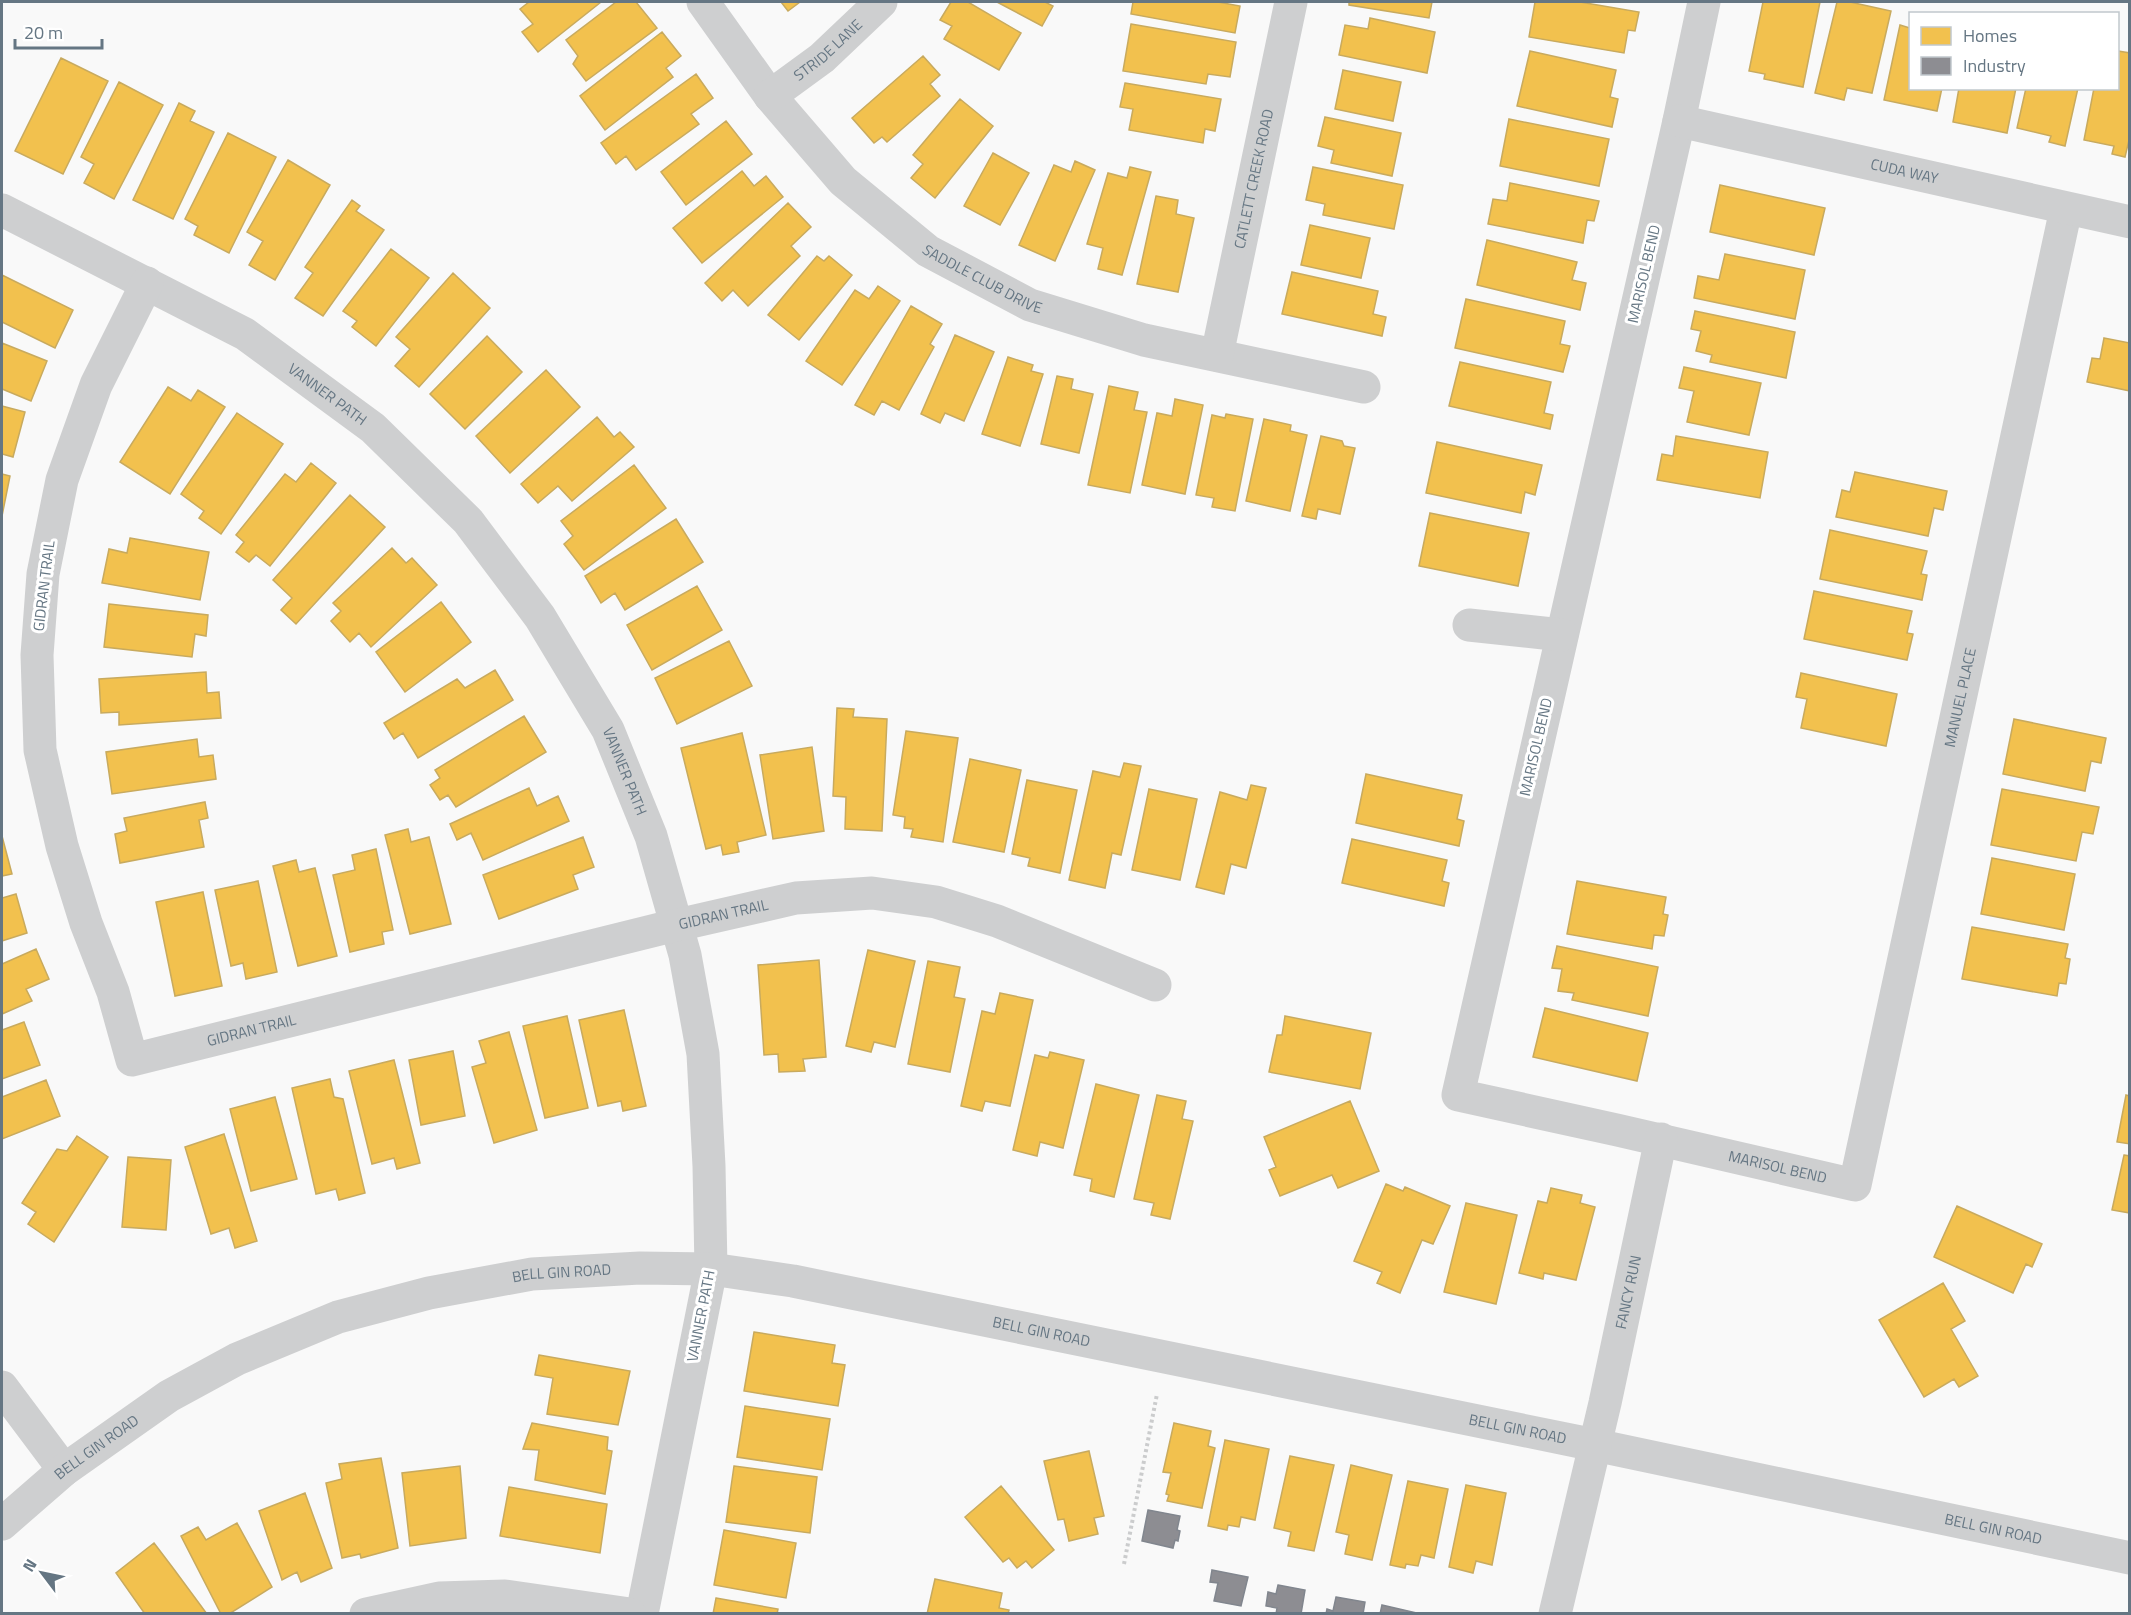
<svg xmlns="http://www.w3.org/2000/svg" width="2131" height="1615" font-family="'Titillium Web',sans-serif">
<rect width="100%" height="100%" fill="#f9f9f9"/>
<path fill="#f2c14e" stroke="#c8aa5e" stroke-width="1.5" d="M 529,2 L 601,2 L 538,52 L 522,32 L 533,24 L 520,9 Z
M 616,2 L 636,2 L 657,28 L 586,81 L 573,64 L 578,56 L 566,40 Z
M 781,2 L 800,2 L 788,11 Z
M 951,2 L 968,2 L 1021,33 L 999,70 L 944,39 L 952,26 L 940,20 Z
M 997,2 L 1045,2 L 1053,6 L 1042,26 Z
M 1133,2 L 1218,2 L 1240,6 L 1235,33 L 1131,14 Z
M 1349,2 L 1432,2 L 1429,18 L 1349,5 Z
M 1535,2 L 1580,2 L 1639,12 L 1635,31 L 1628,30 L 1624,53 L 1529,37 Z
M 1763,2 L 1820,2 L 1803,87 L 1764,79 L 1765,74 L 1749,71 Z
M 1837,2 L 1850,2 L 1891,11 L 1872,93 L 1847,88 L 1844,100 L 1815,93 Z
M 1370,18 L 1435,32 L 1427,73 L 1339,55 L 1345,25 L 1368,29 Z
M 1131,24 L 1236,42 L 1230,77 L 1208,74 L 1206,84 L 1123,71 Z
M 1900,25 L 1910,28 L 1910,88 L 1942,88 L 1937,111 L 1884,100 Z
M 662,32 L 681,56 L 666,68 L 673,77 L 605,130 L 580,96 Z
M 1530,51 L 1616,70 L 1610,97 L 1618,99 L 1612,127 L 1517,106 Z
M 2118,51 L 2130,53 L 2130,136 L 2125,157 L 2112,154 L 2114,146 L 2084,140 L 2094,88 L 2118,88 Z
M 923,56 L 940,75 L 930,84 L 940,96 L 887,142 L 882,137 L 874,143 L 852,118 Z
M 61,58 L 108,81 L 63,174 L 15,151 Z
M 1343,70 L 1401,82 L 1393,121 L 1335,109 Z
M 696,74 L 713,98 L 691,114 L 699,124 L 636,170 L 626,156 L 616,164 L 601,143 Z
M 119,82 L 163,105 L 114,199 L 84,183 L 94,164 L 81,157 Z
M 1125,83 L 1221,99 L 1215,131 L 1205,129 L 1203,143 L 1129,130 L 1133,109 L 1120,107 Z
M 1959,88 L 2016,88 L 2007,133 L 1953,122 Z
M 2026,88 L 2078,88 L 2065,146 L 2049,142 L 2051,136 L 2017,128 Z
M 960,99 L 993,126 L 935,198 L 911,178 L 923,164 L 913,155 Z
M 179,103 L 195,111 L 190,121 L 214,132 L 173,219 L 133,200 Z
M 1325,117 L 1401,133 L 1392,176 L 1331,163 L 1334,150 L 1318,146 Z
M 1509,119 L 1609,139 L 1599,186 L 1500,166 Z
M 726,121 L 752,154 L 686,205 L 661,172 Z
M 228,133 L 276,157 L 229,253 L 194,235 L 198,226 L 185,219 Z
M 993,153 L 1029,173 L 1000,225 L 964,206 Z
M 288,160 L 330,185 L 275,280 L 249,265 L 263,241 L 247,232 Z
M 1075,161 L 1095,170 L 1055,261 L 1019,245 L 1054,165 L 1071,172 Z
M 1130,167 L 1151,172 L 1122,275 L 1098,269 L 1103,248 L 1087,244 L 1108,173 L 1127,178 Z
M 1313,167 L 1403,185 L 1394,229 L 1323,215 L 1325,204 L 1306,200 Z
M 742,171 L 754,186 L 766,176 L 783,197 L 702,263 L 673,228 Z
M 1510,183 L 1599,201 L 1594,221 L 1587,220 L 1583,243 L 1488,224 L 1493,199 L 1507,201 Z
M 1720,185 L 1825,208 L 1814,255 L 1710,232 Z
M 1156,196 L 1178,200 L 1176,214 L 1194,218 L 1178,292 L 1137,284 Z
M 352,200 L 360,206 L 356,211 L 384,230 L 323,316 L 295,298 L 313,273 L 305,267 Z
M 788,203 L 811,227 L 791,246 L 800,256 L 748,306 L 733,290 L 722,301 L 705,283 Z
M 1310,225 L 1370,238 L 1361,278 L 1301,265 Z
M 1487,240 L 1577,262 L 1572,280 L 1586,283 L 1580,310 L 1477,285 Z
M 391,249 L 429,278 L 376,346 L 352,327 L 357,321 L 343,311 Z
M 1725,254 L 1805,270 L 1795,319 L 1694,298 L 1698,276 L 1719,280 Z
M 817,256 L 824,261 L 829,256 L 852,275 L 799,340 L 768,315 Z
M 1292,272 L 1378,291 L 1373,314 L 1386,317 L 1382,336 L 1282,314 Z
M 453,273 L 490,308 L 419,387 L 395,366 L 410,349 L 396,337 Z
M 2,275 L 73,310 L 55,348 L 2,322 Z
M 878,286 L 900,301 L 842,385 L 806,361 L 855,290 L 869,299 Z
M 1466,299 L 1565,321 L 1560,344 L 1570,346 L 1563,372 L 1455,348 Z
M 911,306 L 942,324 L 930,344 L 934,347 L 899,410 L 882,401 L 874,415 L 855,405 Z
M 1695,311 L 1795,332 L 1786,378 L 1710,362 L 1712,355 L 1696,351 L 1701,331 L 1691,329 Z
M 955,335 L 994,352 L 964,421 L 945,413 L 940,423 L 921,414 Z
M 487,336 L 522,372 L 465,429 L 430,394 Z
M 2104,338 L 2130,343 L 2130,391 L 2087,382 L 2092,358 L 2100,359 Z
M 2,343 L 47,361 L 31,401 L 2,389 Z
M 1008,357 L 1033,365 L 1031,371 L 1043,374 L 1020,446 L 982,434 Z
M 1460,362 L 1551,382 L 1544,413 L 1553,415 L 1550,429 L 1449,406 Z
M 1684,367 L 1761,383 L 1749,435 L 1687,422 L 1694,391 L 1679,388 Z
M 546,370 L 580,407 L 510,473 L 476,436 Z
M 1057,376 L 1073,379 L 1071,389 L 1093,394 L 1079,453 L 1041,444 Z
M 1109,386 L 1138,392 L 1134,410 L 1147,412 L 1130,493 L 1088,485 Z
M 168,387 L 191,401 L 198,390 L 225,407 L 170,494 L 120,462 Z
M 1175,399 L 1203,405 L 1185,494 L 1142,485 L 1157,413 L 1172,416 Z
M 2,406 L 25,412 L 13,457 L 2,454 Z
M 237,413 L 283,444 L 221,534 L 199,518 L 204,511 L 181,494 Z
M 1226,414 L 1253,419 L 1235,511 L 1212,507 L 1214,498 L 1196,495 L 1212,415 L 1225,418 Z
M 597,417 L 614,437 L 620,432 L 634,447 L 572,501 L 558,486 L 538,503 L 521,484 Z
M 1264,419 L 1291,425 L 1290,431 L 1307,435 L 1290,511 L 1246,501 Z
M 1321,436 L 1342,441 L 1344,446 L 1355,448 L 1340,514 L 1318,509 L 1316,519 L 1302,516 Z
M 1676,436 L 1768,452 L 1760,498 L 1657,480 L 1662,454 L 1673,456 Z
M 1437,442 L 1542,465 L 1535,495 L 1525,492 L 1521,513 L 1426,493 Z
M 311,463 L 336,483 L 270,566 L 256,555 L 249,562 L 236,552 L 244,542 L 236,535 L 285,474 L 296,482 Z
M 634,465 L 666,508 L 584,570 L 564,544 L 573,536 L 561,521 Z
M 1855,472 L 1947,491 L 1943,510 L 1934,508 L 1928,536 L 1836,517 L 1842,490 L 1850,492 Z
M 2,474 L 10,476 L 2,516 Z
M 350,495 L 385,527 L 296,624 L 281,610 L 292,598 L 273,580 Z
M 1430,513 L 1529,533 L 1518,586 L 1419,566 Z
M 676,519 L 703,562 L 625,610 L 615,593 L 601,603 L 585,576 Z
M 1830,530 L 1927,551 L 1921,574 L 1927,575 L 1922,600 L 1820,579 Z
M 130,538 L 209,552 L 200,600 L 102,583 L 109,549 L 127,553 Z
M 392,548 L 406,563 L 412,558 L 437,585 L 371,647 L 359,633 L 350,642 L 331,621 L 341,611 L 333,603 Z
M 697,586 L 722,630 L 652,670 L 627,625 Z
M 1814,591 L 1912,611 L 1907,633 L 1913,634 L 1907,660 L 1804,639 Z
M 441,602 L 471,642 L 405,692 L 376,652 Z
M 109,604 L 208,615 L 206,636 L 195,634 L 192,657 L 104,647 Z
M 729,641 L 752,686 L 677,724 L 655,678 Z
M 495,670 L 513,700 L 418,758 L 403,733 L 394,739 L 384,723 L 457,679 L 465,688 Z
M 206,672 L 207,693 L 219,692 L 221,718 L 119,725 L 119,712 L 101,713 L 99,679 Z
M 1801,673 L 1897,694 L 1886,746 L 1801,728 L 1807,699 L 1796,697 Z
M 837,708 L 854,709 L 853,717 L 887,719 L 882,831 L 845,829 L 846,797 L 833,796 Z
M 524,716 L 546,752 L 456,807 L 448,795 L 440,800 L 430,785 L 440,778 L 435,770 Z
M 2014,719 L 2106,738 L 2101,763 L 2091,761 L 2085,791 L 2003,774 Z
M 906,731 L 958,738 L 943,842 L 911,837 L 913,829 L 904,828 L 905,817 L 893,815 Z
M 742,733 L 766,835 L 737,842 L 739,852 L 723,855 L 721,845 L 706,849 L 681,748 Z
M 197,739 L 199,757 L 213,755 L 216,779 L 112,794 L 106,752 Z
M 812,747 L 824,831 L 773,839 L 760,755 Z
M 970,759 L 1021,770 L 1004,852 L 953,842 Z
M 1124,763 L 1141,766 L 1121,855 L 1112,853 L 1105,888 L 1069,880 L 1093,771 L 1120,777 Z
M 1366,774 L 1462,795 L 1457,819 L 1464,821 L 1459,846 L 1356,823 Z
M 1027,780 L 1077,790 L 1060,873 L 1028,866 L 1030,858 L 1012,854 Z
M 1251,785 L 1266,788 L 1246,868 L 1231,864 L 1224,894 L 1196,887 L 1220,792 L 1247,800 Z
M 529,788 L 537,806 L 558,796 L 569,821 L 483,860 L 471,833 L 457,840 L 450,824 Z
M 1149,789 L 1197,799 L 1180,880 L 1132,870 Z
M 2002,789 L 2099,807 L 2093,834 L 2082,832 L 2076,861 L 1991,845 Z
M 205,802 L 208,818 L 199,820 L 204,847 L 120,863 L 115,834 L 127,831 L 124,818 Z
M 408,829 L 411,842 L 429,837 L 451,924 L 410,934 L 385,835 Z
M 2,836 L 12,874 L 2,876 Z
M 583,837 L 594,867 L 573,875 L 578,889 L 499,919 L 483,875 Z
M 1352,839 L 1447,860 L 1442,881 L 1449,883 L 1444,906 L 1342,883 Z
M 376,849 L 393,930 L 382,932 L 384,944 L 350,952 L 333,875 L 355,870 L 352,855 Z
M 1992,858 L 2075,874 L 2064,930 L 1981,914 Z
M 296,860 L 299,872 L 315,868 L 337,956 L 298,966 L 273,866 Z
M 258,881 L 277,972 L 246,979 L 243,963 L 231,966 L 215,890 Z
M 1577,881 L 1666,897 L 1663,914 L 1668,915 L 1664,936 L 1654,935 L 1652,949 L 1567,934 Z
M 203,892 L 222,986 L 175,996 L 156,902 Z
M 16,894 L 27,933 L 2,941 L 2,898 Z
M 1972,927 L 2068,944 L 2065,958 L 2070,959 L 2066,984 L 2059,983 L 2057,996 L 1962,979 Z
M 1557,946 L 1658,967 L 1648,1016 L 1572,1000 L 1574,993 L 1558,991 L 1562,969 L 1552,968 Z
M 36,949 L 49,979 L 26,989 L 32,1001 L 2,1014 L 2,964 Z
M 868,950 L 915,961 L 895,1047 L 874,1042 L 871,1052 L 846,1046 Z
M 819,960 L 826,1057 L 803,1059 L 805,1071 L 779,1072 L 778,1054 L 764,1055 L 758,965 Z
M 928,961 L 960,967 L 954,997 L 965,999 L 950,1072 L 908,1064 Z
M 1000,993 L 1033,1000 L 1010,1106 L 985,1101 L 982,1111 L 961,1106 L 982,1011 L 995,1014 Z
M 1545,1008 L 1648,1033 L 1637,1081 L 1533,1057 Z
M 624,1010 L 646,1106 L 623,1111 L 621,1101 L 598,1106 L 579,1020 Z
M 567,1016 L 588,1108 L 545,1118 L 523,1026 Z
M 1285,1016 L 1371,1033 L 1360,1089 L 1269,1072 L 1277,1035 L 1282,1035 Z
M 24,1022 L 40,1065 L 2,1079 L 2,1030 Z
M 509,1032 L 537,1130 L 494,1143 L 472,1067 L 486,1063 L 479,1041 Z
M 453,1051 L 465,1116 L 421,1125 L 409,1060 Z
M 1050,1052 L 1084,1060 L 1063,1148 L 1040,1142 L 1037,1156 L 1013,1150 L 1035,1055 L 1048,1058 Z
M 394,1060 L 420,1163 L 397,1169 L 394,1158 L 372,1164 L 349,1071 Z
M 330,1079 L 334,1097 L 343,1099 L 365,1193 L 339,1200 L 336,1189 L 316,1194 L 292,1088 Z
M 46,1080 L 60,1116 L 2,1139 L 2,1097 Z
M 1096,1084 L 1139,1095 L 1114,1197 L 1090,1191 L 1092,1179 L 1074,1175 Z
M 1157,1095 L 1186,1101 L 1182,1119 L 1193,1121 L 1170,1219 L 1151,1215 L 1154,1203 L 1134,1199 Z
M 2126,1095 L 2130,1096 L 2130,1144 L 2117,1142 Z
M 275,1097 L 297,1179 L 251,1191 L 230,1109 Z
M 1350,1101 L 1379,1171 L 1338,1188 L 1332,1175 L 1280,1196 L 1269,1170 L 1276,1167 L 1264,1137 Z
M 224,1134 L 257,1241 L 235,1248 L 229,1228 L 211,1234 L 185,1147 Z
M 77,1136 L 108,1157 L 54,1242 L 28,1224 L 36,1212 L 22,1203 L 57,1149 L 67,1151 Z
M 2124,1155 L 2130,1156 L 2130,1213 L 2112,1210 Z
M 128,1157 L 171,1160 L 166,1230 L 122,1227 Z
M 1386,1184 L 1403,1191 L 1405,1187 L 1450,1206 L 1433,1244 L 1422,1240 L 1400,1293 L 1377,1283 L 1382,1272 L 1354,1261 Z
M 1551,1188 L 1582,1195 L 1580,1203 L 1595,1207 L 1576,1280 L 1544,1273 L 1543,1279 L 1519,1273 L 1538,1201 L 1547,1203 Z
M 1466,1203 L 1517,1215 L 1496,1304 L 1444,1292 Z
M 1957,1206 L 2042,1244 L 2032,1267 L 2026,1264 L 2013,1293 L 1934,1257 Z
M 1943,1283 L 1965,1321 L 1951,1329 L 1978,1376 L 1959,1387 L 1954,1379 L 1924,1397 L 1879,1320 Z
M 754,1332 L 835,1345 L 832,1363 L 845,1365 L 838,1406 L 744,1391 Z
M 539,1355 L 630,1371 L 618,1425 L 547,1414 L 553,1378 L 535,1375 Z
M 745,1406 L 830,1419 L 822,1470 L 737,1457 Z
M 532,1423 L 608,1437 L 607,1450 L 612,1451 L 605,1494 L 535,1480 L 539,1450 L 523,1449 Z
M 1174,1423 L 1211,1431 L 1208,1446 L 1215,1448 L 1202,1508 L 1167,1501 L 1169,1495 L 1166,1494 L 1171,1473 L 1163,1472 Z
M 1225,1440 L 1269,1449 L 1255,1520 L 1241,1517 L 1239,1527 L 1228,1525 L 1227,1530 L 1208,1526 Z
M 1089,1451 L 1104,1516 L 1094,1518 L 1098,1534 L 1069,1541 L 1064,1519 L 1058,1520 L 1044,1461 Z
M 1290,1456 L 1334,1465 L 1314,1551 L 1288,1546 L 1291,1532 L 1274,1528 Z
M 381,1458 L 398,1548 L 361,1558 L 360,1554 L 342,1558 L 326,1483 L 342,1479 L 339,1464 Z
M 1351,1465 L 1392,1475 L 1372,1560 L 1345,1554 L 1349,1535 L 1336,1532 Z
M 460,1466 L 466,1538 L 410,1546 L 402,1473 Z
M 734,1466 L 817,1477 L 810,1533 L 726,1522 Z
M 1408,1481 L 1448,1489 L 1434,1558 L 1421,1555 L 1418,1566 L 1406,1564 L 1405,1568 L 1390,1565 Z
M 1466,1485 L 1506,1493 L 1492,1565 L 1476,1561 L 1473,1573 L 1449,1567 Z
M 1001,1486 L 1054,1550 L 1032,1568 L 1026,1561 L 1017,1568 L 1009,1558 L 1003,1562 L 965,1517 Z
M 509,1487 L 607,1504 L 600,1553 L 500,1536 Z
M 305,1493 L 332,1568 L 301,1582 L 297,1572 L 282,1580 L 259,1511 Z
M 237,1523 L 272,1587 L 229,1614 L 221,1614 L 181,1536 L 198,1527 L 206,1540 Z
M 724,1530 L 796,1543 L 786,1598 L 714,1585 Z
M 154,1543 L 173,1568 L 207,1614 L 145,1614 L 116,1573 Z
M 935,1579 L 1002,1593 L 999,1608 L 1009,1610 L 1008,1614 L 927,1614 Z
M 716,1598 L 778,1609 L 777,1614 L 713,1614 Z"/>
<path fill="#8d8d92" stroke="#81868e" stroke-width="1.5" d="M 1148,1510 L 1180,1516 L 1177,1530 L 1180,1531 L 1178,1541 L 1175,1540 L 1173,1548 L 1142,1541 Z
M 1212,1570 L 1248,1577 L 1241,1606 L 1214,1601 L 1218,1583 L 1210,1582 Z
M 1278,1585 L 1305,1590 L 1301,1614 L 1276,1614 L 1277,1608 L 1266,1606 L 1268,1592 L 1276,1594 Z
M 1336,1597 L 1365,1602 L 1363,1614 L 1326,1614 L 1327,1609 L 1333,1611 Z
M 1382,1605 L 1417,1613 L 1417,1614 L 1380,1614 Z"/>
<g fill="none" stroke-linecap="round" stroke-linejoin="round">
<path stroke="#cbcccd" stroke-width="4" stroke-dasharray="3 3" stroke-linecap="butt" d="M 1124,1564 L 1157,1394"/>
<g stroke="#cecfd0" stroke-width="33">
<path id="s1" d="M 703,2 L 770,96 L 843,181 L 928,251 L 1030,305 L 1144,340 L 1364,387"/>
<path id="s2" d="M 1704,2 L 1679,121 L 1458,1095 L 1617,1130 L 1855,1185 L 2066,209"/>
<path id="s3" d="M 770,96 L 822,58 L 881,2"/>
<path id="s4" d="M 1679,121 L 2130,222"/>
<path id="s5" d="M 2,210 L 245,334 L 373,428 L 468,521 L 540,617 L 608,730 L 651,836 L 685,955 L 703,1054 L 709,1166 L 711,1269 L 642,1614"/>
<path id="s6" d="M 147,283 L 96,385 L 62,480 L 43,574 L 37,655 L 40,750 L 62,846 L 86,923 L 113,992 L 132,1060 L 660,929 L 796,898 L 872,893 L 936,902 L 997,921 L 1155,985"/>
<path id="s7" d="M 1217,355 L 1291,2"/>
<path d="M 1469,625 L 1562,635"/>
<path d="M 2,1387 L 64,1470"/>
<path id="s8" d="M 2,1524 L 64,1470 L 169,1396 L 237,1359 L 338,1317 L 429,1293 L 532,1274 L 640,1268 L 711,1269 L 793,1281 L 1595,1445 L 2130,1558"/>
<path d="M 366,1614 L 439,1598 L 505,1596 L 630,1614"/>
<path id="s9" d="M 1555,1614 L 1605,1403 L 1661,1139"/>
</g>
</g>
<g text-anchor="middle" stroke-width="6" stroke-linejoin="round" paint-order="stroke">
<g font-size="15" fill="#657683" stroke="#fff">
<text dy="5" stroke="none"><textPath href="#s3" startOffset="74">STRIDE LANE</textPath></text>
<text dy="5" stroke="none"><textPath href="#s4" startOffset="231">CUDA WAY</textPath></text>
<text dy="5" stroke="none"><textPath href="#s7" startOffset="180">CATLETT CREEK ROAD</textPath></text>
<text transform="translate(1644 274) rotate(-77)" y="5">MARISOL BEND</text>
<text dy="5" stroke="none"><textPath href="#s1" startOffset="399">SADDLE CLUB DRIVE</textPath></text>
<text dy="5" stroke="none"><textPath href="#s5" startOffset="375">VANNER PATH</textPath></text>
<text transform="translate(44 586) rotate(-83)" y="5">GIDRAN TRAIL</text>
<text dy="5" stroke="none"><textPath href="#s2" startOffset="2026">MANUEL PLACE</textPath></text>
<text transform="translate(1536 747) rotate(-77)" y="5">MARISOL BEND</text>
<text dy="5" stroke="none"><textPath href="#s5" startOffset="861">VANNER PATH</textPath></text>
<text dy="5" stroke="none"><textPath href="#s6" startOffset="1420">GIDRAN TRAIL</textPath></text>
<text dy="5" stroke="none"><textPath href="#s6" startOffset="934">GIDRAN TRAIL</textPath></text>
<text dy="5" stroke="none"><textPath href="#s2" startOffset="1448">MARISOL BEND</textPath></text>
<text dy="5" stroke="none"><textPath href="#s8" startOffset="626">BELL GIN ROAD</textPath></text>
<text dy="5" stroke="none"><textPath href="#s9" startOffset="330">FANCY RUN</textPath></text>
<text transform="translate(701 1316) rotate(-79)" y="5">VANNER PATH</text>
<text dy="5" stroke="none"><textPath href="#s8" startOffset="1112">BELL GIN ROAD</textPath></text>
<text dy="5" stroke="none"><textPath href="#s8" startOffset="1598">BELL GIN ROAD</textPath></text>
<text dy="5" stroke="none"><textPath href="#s8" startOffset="122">BELL GIN ROAD</textPath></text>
<text dy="5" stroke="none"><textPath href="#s8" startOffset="2084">BELL GIN ROAD</textPath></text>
</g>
</g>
<rect width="2131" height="1615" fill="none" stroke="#657683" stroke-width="6"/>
<rect x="1909" y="12" width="210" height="78" fill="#ffffff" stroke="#c1c8cd" stroke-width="1.5"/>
<rect x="1921" y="27" width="30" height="18" fill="#f2c14e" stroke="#c1c8cd" stroke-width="1.5"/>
<text x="1963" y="42" font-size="18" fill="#657683">Homes</text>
<rect x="1921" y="57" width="30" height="18" fill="#8d8d92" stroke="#c1c8cd" stroke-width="1.5"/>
<text x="1963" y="72" font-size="18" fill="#657683">Industry</text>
<g transform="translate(42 1573) rotate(302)" stroke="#ffffff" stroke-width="4.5" paint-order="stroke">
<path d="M0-4.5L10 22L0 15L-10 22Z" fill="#657683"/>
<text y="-9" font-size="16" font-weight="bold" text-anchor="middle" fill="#657683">N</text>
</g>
<path d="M15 39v9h87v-9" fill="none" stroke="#657683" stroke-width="3"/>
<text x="24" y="39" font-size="18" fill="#657683" stroke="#ffffff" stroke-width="4.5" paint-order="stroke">20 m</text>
</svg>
